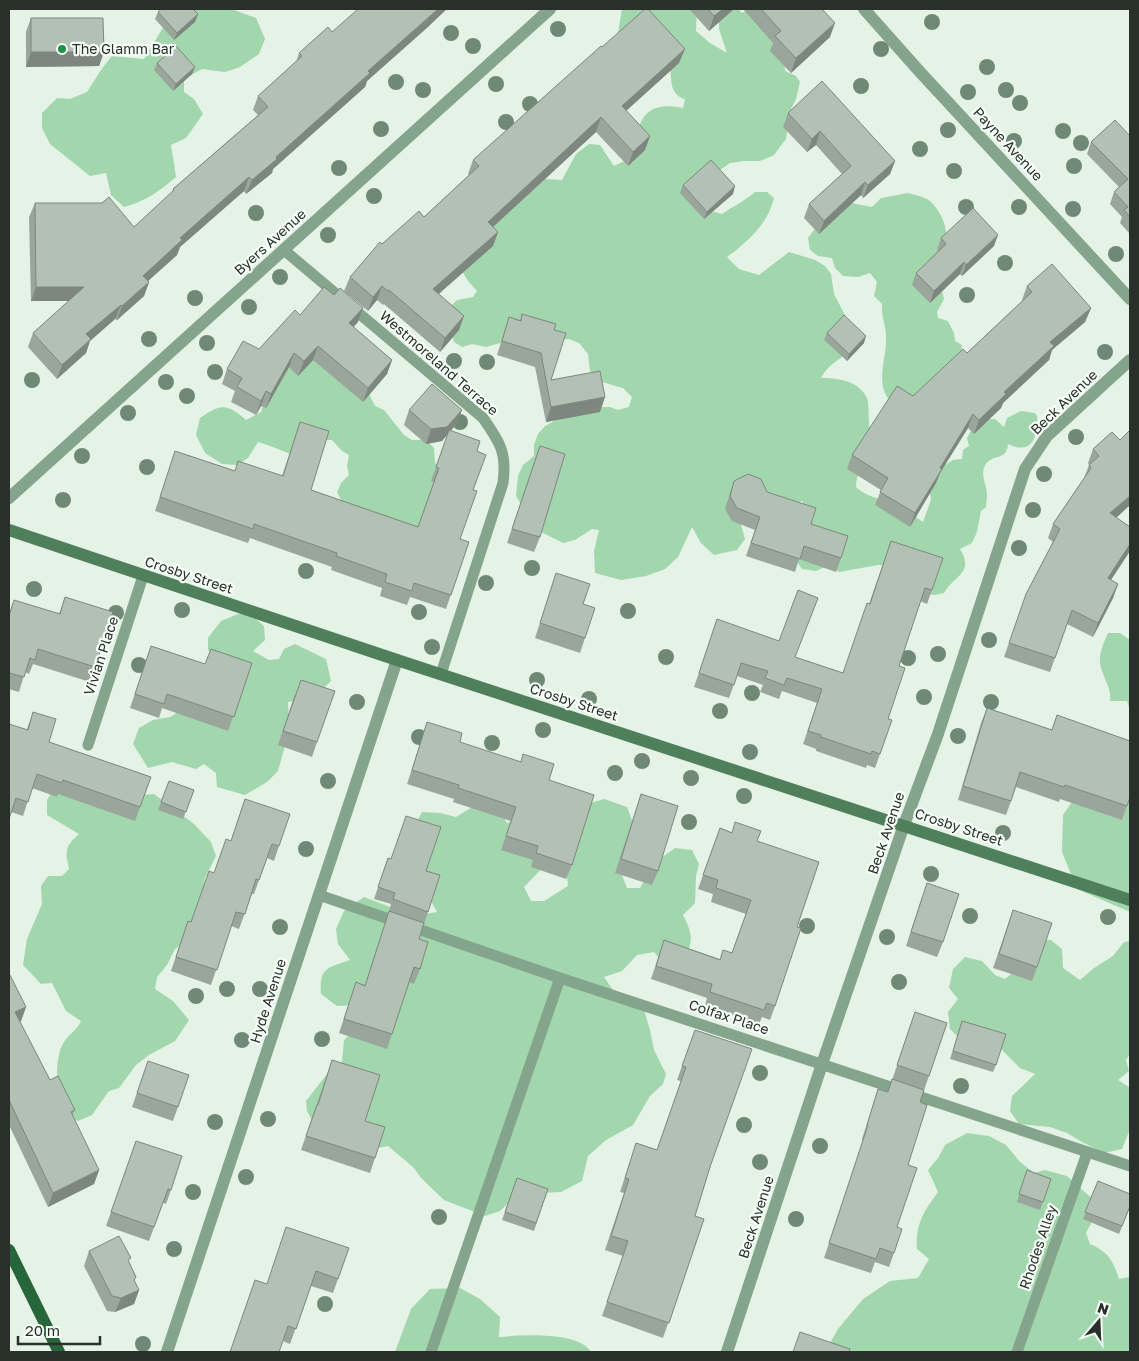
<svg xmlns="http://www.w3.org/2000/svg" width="1139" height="1361" font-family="'Golos Text',sans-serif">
<rect width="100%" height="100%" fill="#e4f3e6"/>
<path fill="#a2d6ad" d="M 172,9 L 234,9 L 234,10 L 256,18 L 265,39 L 259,54 L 240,67 L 225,72 L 202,69 L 184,79 L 184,92 L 194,99 L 203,114 L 186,138 L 171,145 L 176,177 C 160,191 144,202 124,207 L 111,195 L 106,173 L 90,176 L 50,144 L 42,128 L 42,113 L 57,98 L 70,99 L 87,92 L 101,70 L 112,56 L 144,59 L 167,21 Z
M 622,9 L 697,9 L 696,31 L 710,43 L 727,53 L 719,29 L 719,16 L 731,9 L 738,9 L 742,13 L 751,9 L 780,9 L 785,71 L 796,76 L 800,82 L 796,99 L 790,111 L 786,139 L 774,155 L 760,161 L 744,161 L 730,163 L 713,175 L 705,209 L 722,214 C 733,206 745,201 755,192 L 767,192 L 774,198 C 768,224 747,242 727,257 L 739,269 L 759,275 L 789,252 L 815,260 L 825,266 L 831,274 L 834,294 L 845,315 L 847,353 C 836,362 828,365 821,378 C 836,378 857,380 866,396 C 870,403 868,415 869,423 C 869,428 872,434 872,439 C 869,455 856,470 856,487 C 870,500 888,499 904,508 C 911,511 916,518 923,522 L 931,500 L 929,488 L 936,471 L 953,460 L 962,459 L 963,450 L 969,446 L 967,438 C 974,425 979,418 995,419 L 1004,427 L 1007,418 L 1021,411 L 1035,413 L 1037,416 C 1039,436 1032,456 1008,444 C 1007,461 992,454 986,464 C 979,474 987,484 987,495 C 987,499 986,503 986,507 L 981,511 L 977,532 L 972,543 L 960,549 C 975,573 954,575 944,593 L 935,595 L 909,592 L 894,566 L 878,565 L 839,572 L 829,565 L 816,571 L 802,569 L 790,551 L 803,501 L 739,517 L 745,539 L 737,550 L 714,555 L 701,543 L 692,527 L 678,557 L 665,569 L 646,576 L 621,580 L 595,573 L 594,551 L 599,530 L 592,529 L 575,540 L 563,543 L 537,530 L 516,496 L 518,476 L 523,465 L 534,456 L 534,445 L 538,434 L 545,426 L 567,414 L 590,407 L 610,407 L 618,410 L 629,407 L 632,397 L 623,388 L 602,382 L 590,371 L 588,354 L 579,343 L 569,339 L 555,341 L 522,337 L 486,347 L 472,344 L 462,347 L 454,342 C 451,331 445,309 456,301 C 460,299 468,298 473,297 L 477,291 L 468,281 L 456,261 L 531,178 L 562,180 L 576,154 L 589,144 L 600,145 L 614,166 L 630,158 C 638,125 641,99 683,108 L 685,99 C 668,94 672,78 670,63 L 625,46 L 618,33 Z
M 908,193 C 915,195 923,196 930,201 C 944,214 955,242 937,257 C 935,259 929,260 926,262 L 922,269 L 940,283 L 944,299 L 937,312 L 938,318 L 948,321 L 954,333 L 955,341 L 962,345 L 961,357 L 948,390 L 890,401 C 875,383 886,361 886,340 C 887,327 881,318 882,304 L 874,296 L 877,282 L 870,273 L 858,277 L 843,276 L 835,268 L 832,258 L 818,256 L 810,250 L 808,238 L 817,226 L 851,203 L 872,207 L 881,198 Z
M 310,349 L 368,392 L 375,406 L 384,410 L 404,435 L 412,440 L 426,440 L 434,448 L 435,463 L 445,469 L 424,528 L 411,531 L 378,518 L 372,510 L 362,511 L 343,504 L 337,492 L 341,483 L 349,475 L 347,466 L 349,455 L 342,451 L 332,440 L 319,440 L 297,456 C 284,452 272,446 258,442 L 248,458 L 237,465 L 222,464 L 205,453 L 196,435 L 200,418 C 221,404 226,403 246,420 L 261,412 L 266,392 L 274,379 Z
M 238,614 L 251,615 L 264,626 L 265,640 L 253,651 L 269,660 L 279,659 L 284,649 L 295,644 L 326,659 L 331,681 C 316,696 309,699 288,702 L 289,721 L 286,742 L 278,771 L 267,782 L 245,795 L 217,787 L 216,773 L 204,764 L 196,769 L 172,762 L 148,768 L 133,744 L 139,728 L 153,720 L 170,717 L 180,711 L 218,663 L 208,650 L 208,638 L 221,621 Z
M 1108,633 L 1120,633 L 1130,640 L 1130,710 L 1127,701 L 1110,701 C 1112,687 1102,677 1100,663 C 1099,653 1104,642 1108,633 Z
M 1130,765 L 1130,912 L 1077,889 L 1062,852 L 1063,815 L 1079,792 Z
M 57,784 L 140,795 L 154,794 L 194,824 L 211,842 L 216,856 L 205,878 L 201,899 L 187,941 L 175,949 L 167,965 L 157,977 L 155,989 L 173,1001 L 189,1020 L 175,1041 L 149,1055 L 136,1065 L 119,1088 L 109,1091 L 92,1115 L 78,1121 L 60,1113 C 58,1094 53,1059 64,1042 C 69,1034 77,1030 81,1021 L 66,1011 L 52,983 L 41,984 L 23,965 L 27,939 L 42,904 L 41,886 L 48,876 L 62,876 L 69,869 C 65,851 65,846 79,834 L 47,815 L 47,800 Z
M 604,799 L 627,807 L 634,826 L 620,870 L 627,888 L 640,888 L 654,863 L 675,848 L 692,850 L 699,864 L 696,876 L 695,903 L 683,915 C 696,940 692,946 677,968 L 664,964 L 654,952 L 637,955 L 622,971 L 604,977 L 613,990 L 644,1010 L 650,1030 L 654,1050 L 666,1074 L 663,1084 L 650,1096 L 633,1125 L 606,1140 L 588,1156 L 582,1181 L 561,1192 L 518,1194 L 500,1211 L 485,1216 L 444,1200 L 422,1179 L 413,1167 L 388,1146 L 367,1150 L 320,1135 L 307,1111 L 306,1101 L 331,1069 L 342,1062 L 344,1040 L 363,1023 L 359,1005 L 337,1006 L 321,994 C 319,967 328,968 350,960 L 338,944 L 336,929 L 344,911 L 364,897 L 414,916 L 437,912 L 426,892 L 410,835 L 422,812 L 440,813 L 456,817 L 479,803 L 497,807 L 507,823 L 532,815 L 552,858 L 524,887 L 531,901 L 544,901 L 568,886 L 566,867 L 577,807 Z
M 1035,939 L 1051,940 L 1062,949 L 1063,968 L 1080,980 L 1094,968 L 1113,956 L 1124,942 L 1130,941 L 1130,1054 L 1126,1060 L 1129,1071 L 1118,1080 L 1129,1087 L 1130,1090 L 1130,1129 L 1122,1149 L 1104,1153 L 1082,1142 L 1067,1133 L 1050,1127 L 1019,1124 L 1010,1111 L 1012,1096 L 1035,1074 L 1020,1068 L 998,1046 L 962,1041 L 950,1029 L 948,1012 L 958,999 L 949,988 L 953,969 L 965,957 L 982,961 L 995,975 L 1005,979 L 1018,969 Z
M 967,1133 L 989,1136 L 1006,1145 L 1020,1162 L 1034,1173 L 1045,1170 L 1067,1176 L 1097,1203 L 1095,1216 L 1086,1233 L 1090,1244 C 1108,1252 1113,1260 1119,1279 L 1130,1277 L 1130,1352 L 825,1352 L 838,1329 L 863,1299 L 890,1281 L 918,1278 L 929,1259 L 917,1249 C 915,1224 924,1211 938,1192 L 928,1170 L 938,1158 L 945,1145 Z
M 460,1288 L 480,1299 L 500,1317 L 499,1337 C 522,1335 578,1331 591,1352 L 395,1352 L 411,1309 L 430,1289 Z"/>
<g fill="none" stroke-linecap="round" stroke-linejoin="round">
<path stroke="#84a48b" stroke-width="11" d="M 284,250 L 483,418 C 500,442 507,453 503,483 L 441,674
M 88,745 L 143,576
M 319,895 L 560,978 L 1130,1166
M 431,1352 L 560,978
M 1017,1352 L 1087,1153"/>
<path stroke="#84a48b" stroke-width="12" d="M 864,9 L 920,72 L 1130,299
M 9,498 L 550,9
M 167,1352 L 397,660
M 727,1352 L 822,1064 L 904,825 L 938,734 L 1025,469 L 1047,436 L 1130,360"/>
<path stroke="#507f5b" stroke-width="12" d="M 9,530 L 397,660 L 1130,900"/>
<path stroke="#27653a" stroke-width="12" d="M 9,1250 L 59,1352"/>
</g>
<g fill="#708977">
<circle cx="932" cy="22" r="8"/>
<circle cx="558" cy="29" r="8"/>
<circle cx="451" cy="33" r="8"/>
<circle cx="473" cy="46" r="8"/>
<circle cx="881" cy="49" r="8"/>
<circle cx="987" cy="67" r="8"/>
<circle cx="396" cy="82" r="8"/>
<circle cx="496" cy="84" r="8"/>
<circle cx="861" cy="86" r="8"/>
<circle cx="423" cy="90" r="8"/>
<circle cx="1006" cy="90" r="8"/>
<circle cx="968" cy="92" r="8"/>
<circle cx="1020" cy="103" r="8"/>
<circle cx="530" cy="104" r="8"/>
<circle cx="506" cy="122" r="8"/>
<circle cx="381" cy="129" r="8"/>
<circle cx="948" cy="130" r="8"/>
<circle cx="1063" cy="131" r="8"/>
<circle cx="1014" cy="141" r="8"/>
<circle cx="1081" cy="143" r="8"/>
<circle cx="920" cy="149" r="8"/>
<circle cx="1074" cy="166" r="8"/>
<circle cx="339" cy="168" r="8"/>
<circle cx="954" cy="171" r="8"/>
<circle cx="374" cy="196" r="8"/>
<circle cx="966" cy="207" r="8"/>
<circle cx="1019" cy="207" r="8"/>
<circle cx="1073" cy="209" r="8"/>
<circle cx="256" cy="213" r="8"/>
<circle cx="328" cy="235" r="8"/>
<circle cx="1116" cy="254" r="8"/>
<circle cx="1005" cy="263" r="8"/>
<circle cx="280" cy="277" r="8"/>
<circle cx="967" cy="295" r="8"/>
<circle cx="195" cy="298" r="8"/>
<circle cx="249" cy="307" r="8"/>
<circle cx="149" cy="339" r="8"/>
<circle cx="207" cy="343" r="8"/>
<circle cx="1105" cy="352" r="8"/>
<circle cx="454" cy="361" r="8"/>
<circle cx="487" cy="362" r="8"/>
<circle cx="215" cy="372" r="8"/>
<circle cx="32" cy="380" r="8"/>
<circle cx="166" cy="382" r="8"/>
<circle cx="187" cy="396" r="8"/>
<circle cx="128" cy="413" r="8"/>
<circle cx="460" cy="422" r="8"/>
<circle cx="1076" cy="437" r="8"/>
<circle cx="82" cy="456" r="8"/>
<circle cx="147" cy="467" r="8"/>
<circle cx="1044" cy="474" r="8"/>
<circle cx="63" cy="500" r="8"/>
<circle cx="1033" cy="510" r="8"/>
<circle cx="1019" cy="548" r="8"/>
<circle cx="532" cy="568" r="8"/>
<circle cx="306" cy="571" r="8"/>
<circle cx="486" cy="583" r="8"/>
<circle cx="34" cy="589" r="8"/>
<circle cx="182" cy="610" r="8"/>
<circle cx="628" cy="611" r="8"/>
<circle cx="419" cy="612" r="8"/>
<circle cx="116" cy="613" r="8"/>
<circle cx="989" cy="640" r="8"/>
<circle cx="432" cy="647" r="8"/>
<circle cx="938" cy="654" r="8"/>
<circle cx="666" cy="657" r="8"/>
<circle cx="908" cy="658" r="8"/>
<circle cx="139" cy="665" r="8"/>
<circle cx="537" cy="680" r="8"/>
<circle cx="752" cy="693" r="8"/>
<circle cx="924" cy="697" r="8"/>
<circle cx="589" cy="699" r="8"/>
<circle cx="357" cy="702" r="8"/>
<circle cx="991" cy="702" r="8"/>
<circle cx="720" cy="711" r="8"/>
<circle cx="543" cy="730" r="8"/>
<circle cx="958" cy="736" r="8"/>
<circle cx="419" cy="737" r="8"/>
<circle cx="492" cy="743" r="8"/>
<circle cx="750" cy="752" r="8"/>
<circle cx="642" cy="761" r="8"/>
<circle cx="615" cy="773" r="8"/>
<circle cx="691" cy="778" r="8"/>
<circle cx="328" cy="781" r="8"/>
<circle cx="744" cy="796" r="8"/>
<circle cx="689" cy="822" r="8"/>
<circle cx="1003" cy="833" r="8"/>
<circle cx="306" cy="849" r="8"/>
<circle cx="931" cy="874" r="8"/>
<circle cx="970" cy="916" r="8"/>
<circle cx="1108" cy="917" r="8"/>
<circle cx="807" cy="926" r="8"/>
<circle cx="280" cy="927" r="8"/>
<circle cx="887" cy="937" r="8"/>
<circle cx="899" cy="982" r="8"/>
<circle cx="227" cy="989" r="8"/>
<circle cx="260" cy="989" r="8"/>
<circle cx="196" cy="996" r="8"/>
<circle cx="322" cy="1039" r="8"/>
<circle cx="242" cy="1040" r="8"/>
<circle cx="760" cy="1073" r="8"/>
<circle cx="961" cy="1086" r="8"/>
<circle cx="268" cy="1119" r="8"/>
<circle cx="215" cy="1122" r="8"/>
<circle cx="744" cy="1125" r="8"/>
<circle cx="820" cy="1146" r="8"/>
<circle cx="760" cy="1162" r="8"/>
<circle cx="246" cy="1177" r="8"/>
<circle cx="193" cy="1192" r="8"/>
<circle cx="439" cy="1217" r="8"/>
<circle cx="796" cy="1219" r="8"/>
<circle cx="174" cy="1249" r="8"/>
<circle cx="325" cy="1304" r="8"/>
<circle cx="143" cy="1344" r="8"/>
</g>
<path fill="#9aa69c" d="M 689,9 L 734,9 L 709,31 Z
M 743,9 L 822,9 L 830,37 L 791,73 L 770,51 L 773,43 Z
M 158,12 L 198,14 L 195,22 L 174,40 L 155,19 Z
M 31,18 L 104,52 L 99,66 L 26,67 L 26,32 Z
M 429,26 L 367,81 L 365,87 L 273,169 L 272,173 L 246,194 L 244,191 L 180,247 L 177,255 L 148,281 L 149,282 L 144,296 L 117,320 L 115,319 L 90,341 L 86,353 L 57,379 L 28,347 L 33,333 L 69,301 L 31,301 L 29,217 L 35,203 L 134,227 L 172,193 L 173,189 L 258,115 L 253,110 L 258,96 L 296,62 L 299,53 L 332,32 Z
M 602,47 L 679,63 L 626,111 L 650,136 L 645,150 L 628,166 L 596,132 L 493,227 L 498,232 L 493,246 L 439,294 L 459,330 L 440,352 L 384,304 L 383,305 L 377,300 L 368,311 L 344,291 L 350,277 L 382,244 L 424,217 L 469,175 L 468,174 L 473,160 Z
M 157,63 L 195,67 L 192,74 L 173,91 L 154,70 Z
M 788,113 L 895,161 L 890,174 L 863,198 L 861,195 L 819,234 L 804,218 L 809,204 L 842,174 L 816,145 L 807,152 L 783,127 Z
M 1130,136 L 1130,234 L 1120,223 L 1122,217 L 1110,204 L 1114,192 L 1119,187 L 1087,154 L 1091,142 Z
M 683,185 L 733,194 L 704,219 L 680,193 Z
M 941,238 L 994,246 L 962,276 L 960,274 L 930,303 L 912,285 L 916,273 L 938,251 L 937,250 Z
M 1027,286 L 1091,308 L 1085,322 L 1052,350 L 1049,360 L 1003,403 L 1001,408 L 974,434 L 968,428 L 940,473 L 936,483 L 910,527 L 875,505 L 881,490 L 847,469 L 852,455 L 913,396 L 967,353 L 1023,300 L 1022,300 Z
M 522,314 L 554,330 L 551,380 L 600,412 L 546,422 L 535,367 L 497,355 L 509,317 L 520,320 Z
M 300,315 L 358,322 L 353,327 L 392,360 L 387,374 L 363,402 L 313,360 L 298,376 L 289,367 L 266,408 L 261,406 L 256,415 L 231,402 L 235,391 L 222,384 L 227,369 L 259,349 Z
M 827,333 L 864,343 L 847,361 L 824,340 Z
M 409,410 L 462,410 L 456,424 L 451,431 L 477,451 L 473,490 L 460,539 L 469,542 L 446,609 L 410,597 L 407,605 L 380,596 L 382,588 L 331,570 L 332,567 L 250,538 L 248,543 L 155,511 L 175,451 L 235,471 L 282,476 L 300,422 L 311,490 L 418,527 L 434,482 L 431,481 L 448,434 L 442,441 L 426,444 L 404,425 Z
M 1112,432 L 1130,505 L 1116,518 L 1130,527 L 1130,551 L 1111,580 L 1118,584 L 1113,598 L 1093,637 L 1067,624 L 1050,672 L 1004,657 L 1026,594 L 1053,542 L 1048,538 L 1053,524 L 1084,478 L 1089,465 L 1088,463 L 1093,449 Z
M 540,446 L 540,537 L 534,552 L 507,543 Z
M 734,481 L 767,492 L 811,524 L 841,558 L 836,572 L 799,559 L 795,572 L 746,556 L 755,530 L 732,521 L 725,509 Z
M 891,541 L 932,590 L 927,604 L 920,601 L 899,666 L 880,754 L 875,768 L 867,765 L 866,768 L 816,751 L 816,749 L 803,744 L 817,703 L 782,691 L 779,699 L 760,692 L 763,685 L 737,676 L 729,698 L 694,687 L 717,619 L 795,658 L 843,673 L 869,604 Z
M 556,573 L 583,604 L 585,638 L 580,653 L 535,638 Z
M 65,597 L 95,667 L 90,682 L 33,664 L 29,674 L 25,672 L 19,692 L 9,689 L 9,614 L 14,600 L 59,614 Z
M 151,646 L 205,664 L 252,663 L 228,731 L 162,708 L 159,718 L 130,708 Z
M 295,694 L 317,742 L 312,757 L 278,745 Z
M 987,708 L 1052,730 L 1057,715 L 1130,797 L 1122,820 L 1060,799 L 1059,802 L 1016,787 L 1006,815 L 958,800 L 981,723 Z
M 33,712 L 49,742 L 151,777 L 135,821 L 58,794 L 57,797 L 32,788 L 23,816 L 11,812 L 27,729 Z
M 427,722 L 460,742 L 549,780 L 572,865 L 566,879 L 531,867 L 533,860 L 501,850 L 511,821 L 453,802 L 454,799 L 407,784 Z
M 169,781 L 194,790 L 183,819 L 158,810 Z
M 641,794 L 658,871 L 652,885 L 615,873 Z
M 245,799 L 279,846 L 274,861 L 267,858 L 254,894 L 252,894 L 239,929 L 231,926 L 211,985 L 171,971 L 188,921 L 191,922 L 214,873 L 231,841 Z
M 720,828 L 757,841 L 797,927 L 775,1006 L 770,1020 L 762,1017 L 759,1024 L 705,1006 L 707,998 L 651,979 L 664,940 L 720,959 L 732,953 L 746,914 L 711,902 L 713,894 L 698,889 Z
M 388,858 L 440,875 L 419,939 L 420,969 L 414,984 L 409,982 L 387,1049 L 339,1033 L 356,982 L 365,985 L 389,911 L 391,904 L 374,899 Z
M 922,897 L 943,942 L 937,957 L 906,946 Z
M 1013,910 L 1037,967 L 1032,981 L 993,968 Z
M 9,975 L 26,1007 L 21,1021 L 20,1022 L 50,1080 L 75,1110 L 72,1116 L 99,1170 L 94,1184 L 48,1207 L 9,1125 Z
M 915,1012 L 947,1023 L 920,1102 L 897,1227 L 894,1253 L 889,1267 L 875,1262 L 871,1273 L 824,1258 L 863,1140 L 862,1139 L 878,1089 L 888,1092 Z
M 962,1021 L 996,1065 L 993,1072 L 950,1059 Z
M 695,1030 L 710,1167 L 695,1216 L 704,1219 L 663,1338 L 602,1316 L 623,1256 L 605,1250 L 624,1193 L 620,1192 L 636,1143 L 657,1150 L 681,1081 L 677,1080 Z
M 332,1060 L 365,1121 L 375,1158 L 370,1173 L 301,1150 Z
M 148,1061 L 189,1075 L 173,1121 L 132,1107 Z
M 136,1141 L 171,1190 L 166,1204 L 163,1203 L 149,1241 L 106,1226 Z
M 1027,1170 L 1051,1179 L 1040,1210 L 1017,1202 Z
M 517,1178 L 548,1189 L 534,1231 L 502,1220 Z
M 1098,1181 L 1130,1207 L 1119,1234 L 1083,1219 Z
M 349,1248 L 333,1293 L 311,1286 L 290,1344 L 283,1341 L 266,1284 Z
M 89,1251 L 129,1262 L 136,1277 L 134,1281 L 139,1290 L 134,1304 L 115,1312 L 107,1311 L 84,1266 Z"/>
<path fill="#7d877f" d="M 438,9 L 447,9 L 429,26 L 367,81 L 365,87 L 273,169 L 272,173 L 246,194 L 252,180 L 368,71 Z
M 723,9 L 734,9 L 709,31 L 714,16 Z
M 198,14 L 195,22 L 174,40 L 177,33 Z
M 835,23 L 830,37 L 791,73 L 796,58 Z
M 685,49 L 679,63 L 616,120 L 622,106 Z
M 31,52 L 104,52 L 99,66 L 26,67 Z
M 195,67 L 192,74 L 173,91 L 176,84 Z
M 601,117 L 596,132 L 483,236 L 488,222 Z
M 820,131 L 816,145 L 807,152 L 812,139 Z
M 650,136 L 645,150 L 628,166 L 633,152 Z
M 895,161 L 890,174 L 863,198 L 868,185 Z
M 249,177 L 244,191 L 180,247 L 177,255 L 138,290 L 143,276 L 180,238 Z
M 865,182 L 861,195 L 819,234 L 824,221 Z
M 735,186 L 733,194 L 704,219 L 707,212 Z
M 498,232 L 493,246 L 428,303 L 433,289 Z
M 998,235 L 994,246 L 962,276 L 966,265 Z
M 964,262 L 960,274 L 930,303 L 934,291 Z
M 149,282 L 144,296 L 117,320 L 122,306 Z
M 382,286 L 377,300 L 368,311 L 373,297 Z
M 36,287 L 84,287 L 79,301 L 31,301 Z
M 121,305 L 115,319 L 90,341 L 86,353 L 57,379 L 62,365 L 86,334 Z
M 363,308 L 358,322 L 344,338 L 349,323 Z
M 1091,308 L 1085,322 L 1052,350 L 1049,360 L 1003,403 L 1001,408 L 974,434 L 979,420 L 1050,342 Z
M 464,316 L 459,330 L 440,352 L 445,338 Z
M 866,336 L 864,343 L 847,361 L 849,354 Z
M 318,346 L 313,360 L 298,376 L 304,361 Z
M 294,353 L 289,367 L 266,408 L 271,394 Z
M 392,360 L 387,374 L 363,402 L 368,388 Z
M 266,391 L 261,406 L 256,415 L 261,401 Z
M 605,397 L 600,412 L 546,422 L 551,407 Z
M 462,410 L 456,424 L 442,441 L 426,444 L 431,429 Z
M 973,414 L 968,428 L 940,473 L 936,483 L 910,527 L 915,513 L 940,468 Z
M 1130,496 L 1130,505 L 1105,528 L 1110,513 Z
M 1130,544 L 1130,551 L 1102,593 L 1108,578 Z
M 1118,584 L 1113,598 L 1093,637 L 1098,623 Z
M 26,1007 L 21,1021 L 10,1027 L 15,1012 Z
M 99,1170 L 94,1184 L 48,1207 L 53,1193 Z
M 139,1290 L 134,1304 L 115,1312 L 121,1298 Z"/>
<path fill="#b3c1b5" stroke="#7d877f" d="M 161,9 L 193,9 L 198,14 L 177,33 L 158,12 Z
M 358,9 L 438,9 L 368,71 L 370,73 L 276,157 L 277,159 L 252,180 L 249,177 L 180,238 L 182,240 L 143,276 L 149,282 L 122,306 L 121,305 L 86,334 L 91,339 L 62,365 L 33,333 L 84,287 L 36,287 L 35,203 L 102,203 L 109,197 L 134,227 L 174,190 L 173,189 L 268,107 L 258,96 L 302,56 L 299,53 L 328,27 L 332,32 Z
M 645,9 L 648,9 L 685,49 L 622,106 L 650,136 L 633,152 L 601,117 L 488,222 L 498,232 L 433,289 L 464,316 L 445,338 L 389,290 L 388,291 L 382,286 L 373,297 L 350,277 L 380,242 L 382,244 L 419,211 L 424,217 L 479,166 L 473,160 L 601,46 L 602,47 Z
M 708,9 L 723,9 L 714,16 Z
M 761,9 L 822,9 L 835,23 L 796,58 L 775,36 L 781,31 Z
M 31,18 L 103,18 L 104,52 L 31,52 Z
M 176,46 L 195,67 L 176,84 L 157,63 Z
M 822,81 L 895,161 L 868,185 L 865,182 L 824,221 L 809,204 L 851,166 L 820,131 L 812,139 L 788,113 Z
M 1115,120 L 1130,136 L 1130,217 L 1124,210 L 1128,207 L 1114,192 L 1128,179 L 1091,142 Z
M 711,160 L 735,186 L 707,212 L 683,185 Z
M 973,208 L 998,235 L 966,265 L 964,262 L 934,291 L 916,273 L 946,244 L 941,238 Z
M 1052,264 L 1091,308 L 1050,342 L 1054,346 L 1004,392 L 1006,394 L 979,420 L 973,414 L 940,468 L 942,469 L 915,513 L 880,492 L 888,478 L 852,455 L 897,386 L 913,396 L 963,349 L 967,353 L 1032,292 L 1027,286 Z
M 324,287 L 334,295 L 340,288 L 363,308 L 349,323 L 392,360 L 368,388 L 318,346 L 304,361 L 294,353 L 271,394 L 266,391 L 261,401 L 237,387 L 242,378 L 227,369 L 243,341 L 259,349 L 295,310 L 300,315 Z
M 522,314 L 556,324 L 554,330 L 566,333 L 551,380 L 600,371 L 605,397 L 551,407 L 541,353 L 502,341 L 509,317 L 521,321 Z
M 844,315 L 866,336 L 849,354 L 827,333 Z
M 432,384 L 462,410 L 447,427 L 431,429 L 409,410 Z
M 300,422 L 329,431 L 311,490 L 418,527 L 439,468 L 436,467 L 449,430 L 480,441 L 477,451 L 486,455 L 473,490 L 477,491 L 460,539 L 469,542 L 451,595 L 414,583 L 412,591 L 385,582 L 387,574 L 336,556 L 337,553 L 254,524 L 253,529 L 160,497 L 175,451 L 235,471 L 238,461 L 283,476 Z
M 1130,430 L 1130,496 L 1110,513 L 1130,527 L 1130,544 L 1108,578 L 1118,584 L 1098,623 L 1072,610 L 1055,658 L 1009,643 L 1026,594 L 1060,529 L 1053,524 L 1091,468 L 1089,465 L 1099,456 L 1093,449 L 1112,432 L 1120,440 Z
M 540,446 L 565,454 L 540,537 L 512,529 Z
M 748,474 L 761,479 L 767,492 L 816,508 L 811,524 L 848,536 L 841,558 L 804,546 L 800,559 L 751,543 L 760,517 L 737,508 L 730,496 L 734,481 Z
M 891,541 L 943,558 L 932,590 L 925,588 L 899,666 L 905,668 L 888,719 L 892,720 L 880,754 L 872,751 L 871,754 L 821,737 L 821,735 L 808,731 L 822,689 L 787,678 L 784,685 L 765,678 L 768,671 L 741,663 L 734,685 L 699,673 L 717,619 L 779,641 L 798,590 L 818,598 L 795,657 L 843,673 L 867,603 L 870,604 Z
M 556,573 L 590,584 L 583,604 L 595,608 L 585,638 L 540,623 Z
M 65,597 L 113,612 L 95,667 L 38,649 L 35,660 L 30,658 L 24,677 L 9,673 L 9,616 L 14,600 L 60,614 Z
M 151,646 L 205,664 L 211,649 L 252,663 L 234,717 L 167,694 L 164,704 L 135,694 Z
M 301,680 L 335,691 L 317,742 L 283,731 Z
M 987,708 L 1052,730 L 1057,715 L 1130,741 L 1130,797 L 1127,806 L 1065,785 L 1064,787 L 1020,772 L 1011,801 L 963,786 Z
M 33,712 L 56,719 L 49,742 L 151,777 L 140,807 L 63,780 L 62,783 L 37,774 L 28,802 L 16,798 L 9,819 L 9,724 L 28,730 Z
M 427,722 L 462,733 L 460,742 L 521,762 L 523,754 L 554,764 L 549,780 L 594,795 L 572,865 L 536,853 L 538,846 L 506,836 L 516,807 L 458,788 L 459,785 L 412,770 Z
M 169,781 L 194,790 L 186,812 L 161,802 Z
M 641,794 L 678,806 L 658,871 L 621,859 Z
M 245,799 L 290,814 L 279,846 L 272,844 L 259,880 L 256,879 L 245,914 L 236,912 L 217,970 L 176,957 L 188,921 L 191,922 L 209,871 L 214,873 L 226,839 L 231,841 Z
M 406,816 L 441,827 L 426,871 L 440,875 L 428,912 L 393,899 L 395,893 L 378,887 L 388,858 L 391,859 Z
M 735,822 L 761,831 L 757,841 L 819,862 L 797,927 L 801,928 L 775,1006 L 767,1003 L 764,1010 L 710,992 L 712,984 L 656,966 L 664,940 L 720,960 L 723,950 L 732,953 L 751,900 L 716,888 L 718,880 L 703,875 L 720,828 L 732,833 Z
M 927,883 L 959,894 L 943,942 L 911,932 Z
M 1013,910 L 1052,923 L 1037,967 L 999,954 Z
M 389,911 L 424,923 L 419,939 L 428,942 L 420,969 L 414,967 L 392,1034 L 344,1019 L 356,982 L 365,986 Z
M 9,975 L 10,975 L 26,1007 L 15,1012 L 50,1080 L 58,1076 L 75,1110 L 71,1112 L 99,1170 L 53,1193 L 9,1100 Z
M 915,1012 L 947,1023 L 929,1076 L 897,1065 Z
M 962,1021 L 1006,1034 L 996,1065 L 953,1051 Z
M 695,1030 L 752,1049 L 710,1167 L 695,1216 L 704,1219 L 669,1323 L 607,1302 L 628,1241 L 611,1236 L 629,1179 L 625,1178 L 636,1143 L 657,1150 L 686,1067 L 682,1066 Z
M 332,1060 L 380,1075 L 365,1121 L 385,1127 L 375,1158 L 306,1136 L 317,1105 L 318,1105 Z
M 148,1061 L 189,1075 L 178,1107 L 137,1093 Z
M 892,1079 L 924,1090 L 920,1102 L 927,1105 L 908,1165 L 917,1168 L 897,1227 L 902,1229 L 894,1253 L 880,1248 L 876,1259 L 829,1243 L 868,1125 L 867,1125 L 878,1089 L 888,1092 Z
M 136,1141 L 182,1156 L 171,1190 L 168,1189 L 154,1227 L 111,1212 Z
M 1027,1170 L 1051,1179 L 1043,1202 L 1019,1194 Z
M 517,1178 L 548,1189 L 536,1223 L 505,1212 Z
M 1098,1181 L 1130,1194 L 1130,1206 L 1122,1226 L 1085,1212 Z
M 286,1227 L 349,1248 L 338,1279 L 316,1271 L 296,1329 L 288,1326 L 279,1352 L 230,1352 L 255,1280 L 267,1284 Z
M 119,1236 L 131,1258 L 128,1260 L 136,1277 L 134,1280 L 139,1290 L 121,1298 L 112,1296 L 89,1251 Z
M 800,1332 L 850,1349 L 849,1352 L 793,1352 Z"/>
<circle fill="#1f904a" stroke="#f5fef7" stroke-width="2" cx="62" cy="49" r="5"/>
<g text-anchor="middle" stroke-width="4.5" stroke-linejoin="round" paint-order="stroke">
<g font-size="14" fill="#292f2a" stroke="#f5fef7" text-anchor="start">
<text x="72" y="54">The Glamm Bar</text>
</g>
<g font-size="14" fill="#292f2a" stroke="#f5fef7">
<text transform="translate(1008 144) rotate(47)" y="5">Payne Avenue</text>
<text transform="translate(270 242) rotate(-42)" y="5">Byers Avenue</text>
<text transform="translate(439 363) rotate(41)" y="5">Westmoreland Terrace</text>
<text transform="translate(1064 402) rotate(-44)" y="5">Beck Avenue</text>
<text transform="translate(189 575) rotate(18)" y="5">Crosby Street</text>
<text transform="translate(101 656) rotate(-72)" y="5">Vivian Place</text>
<text transform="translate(574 702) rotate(18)" y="5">Crosby Street</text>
<text transform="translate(959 827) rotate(18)" y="5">Crosby Street</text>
<text transform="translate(886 833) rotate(-71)" y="5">Beck Avenue</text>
<text transform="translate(268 1001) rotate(-72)" y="5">Hyde Avenue</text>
<text transform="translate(729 1017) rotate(18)" y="5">Colfax Place</text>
<text transform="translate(756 1217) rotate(-72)" y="5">Beck Avenue</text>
<text transform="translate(1038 1247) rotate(-71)" y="5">Rhodes Alley</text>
</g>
</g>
<rect width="1139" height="1361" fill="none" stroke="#292f2a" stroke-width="20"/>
<g transform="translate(1099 1321) rotate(19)" stroke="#f5fef7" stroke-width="4" paint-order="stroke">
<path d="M0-4L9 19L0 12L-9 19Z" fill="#292f2a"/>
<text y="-8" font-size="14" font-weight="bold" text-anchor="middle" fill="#292f2a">N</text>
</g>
<path d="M18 1336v8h82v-8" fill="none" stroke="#292f2a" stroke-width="2.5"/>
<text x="25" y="1336" font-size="15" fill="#292f2a" stroke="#f5fef7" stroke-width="4" paint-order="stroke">20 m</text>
</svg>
